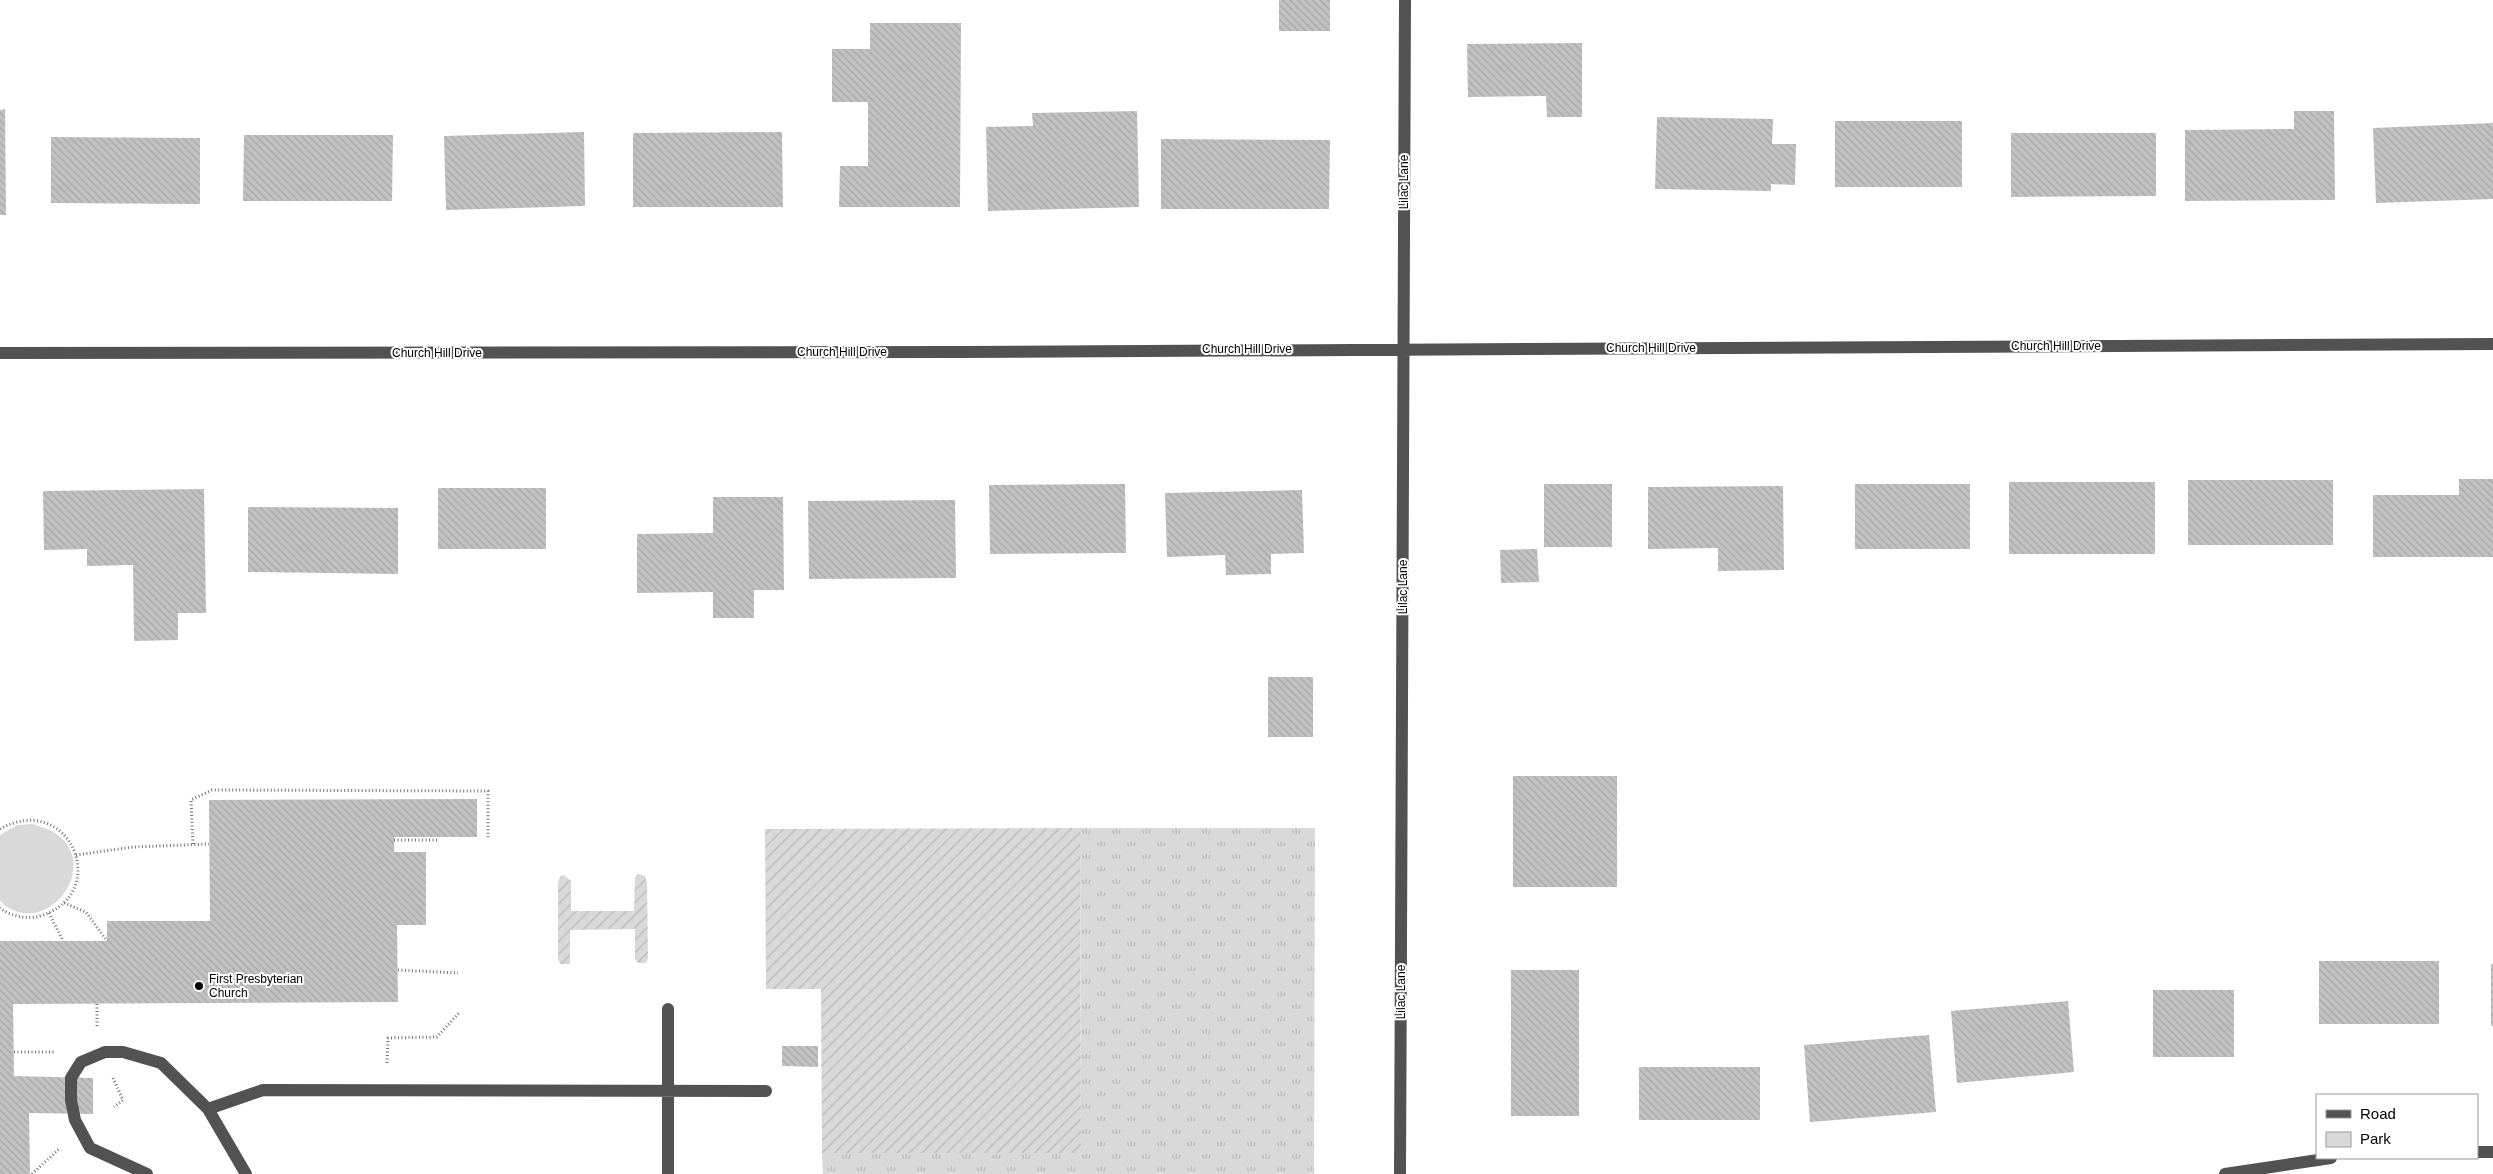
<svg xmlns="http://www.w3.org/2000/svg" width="2493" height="1174" font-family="Helvetica,sans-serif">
<defs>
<pattern id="grass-tufts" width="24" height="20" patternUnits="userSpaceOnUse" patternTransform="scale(1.25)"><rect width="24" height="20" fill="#d9d9d9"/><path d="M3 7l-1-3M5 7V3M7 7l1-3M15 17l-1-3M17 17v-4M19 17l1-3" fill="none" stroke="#b8b8b8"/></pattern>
<pattern id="garden-furrows" width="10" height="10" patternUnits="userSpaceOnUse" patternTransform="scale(1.25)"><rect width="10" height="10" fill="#d9d9d9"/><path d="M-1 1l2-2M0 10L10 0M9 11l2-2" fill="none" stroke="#b8b8b8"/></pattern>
<pattern id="building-back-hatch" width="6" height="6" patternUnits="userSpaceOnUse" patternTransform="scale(1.25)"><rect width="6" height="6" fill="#c2c2c2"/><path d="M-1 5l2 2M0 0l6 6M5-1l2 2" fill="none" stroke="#a5a5a5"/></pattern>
</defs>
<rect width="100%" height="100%" fill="#fff"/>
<path fill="url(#grass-tufts)" d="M 1080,828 L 1315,828 L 1314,1174 L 823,1174 L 822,1153 L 1081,1153 Z"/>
<path fill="#d9d9d9" d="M 32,824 C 119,844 50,949 0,901 L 0,835 L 17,825 Z"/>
<path fill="url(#garden-furrows)" d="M 1080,828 L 1081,1153 L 822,1153 L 821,989 L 766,989 L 765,829 Z
M 638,874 L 645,876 L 647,883 L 648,958 L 646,963 L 638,963 L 635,959 L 635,929 L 570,930 L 570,964 L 560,964 L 558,959 L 558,883 L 560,877 L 564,875 L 571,881 L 571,911 L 634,911 L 635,878 Z"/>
<path fill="url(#building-back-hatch)" d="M 1279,0 L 1330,0 L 1330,31 L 1279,31 Z
M 870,23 L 961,23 L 960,207 L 839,207 L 840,166 L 868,166 L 868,102 L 832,102 L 832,49 L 870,49 Z
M 1582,43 L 1582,117 L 1547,117 L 1546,96 L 1468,97 L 1467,44 Z
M 5,109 L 6,215 L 0,215 L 0,110 Z
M 1137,111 L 1139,207 L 988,211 L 986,127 L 1033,126 L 1032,113 Z
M 2294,111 L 2334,111 L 2335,200 L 2185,201 L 2185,130 L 2294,129 Z
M 1657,117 L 1773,119 L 1772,144 L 1796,144 L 1795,185 L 1771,184 L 1771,191 L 1655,189 Z
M 1835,121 L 1962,121 L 1962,187 L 1835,187 Z
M 2493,123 L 2493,199 L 2376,203 L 2373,128 Z
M 584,132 L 585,206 L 446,210 L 444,136 Z
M 782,132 L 783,207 L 633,207 L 633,133 Z
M 2011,133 L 2156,133 L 2156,196 L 2011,197 Z
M 244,135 L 393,135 L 392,201 L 243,201 Z
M 51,137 L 200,138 L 200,204 L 51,203 Z
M 1161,139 L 1330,140 L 1329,209 L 1161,209 Z
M 2459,479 L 2493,479 L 2493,557 L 2373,557 L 2373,495 L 2459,495 Z
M 2188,480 L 2333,480 L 2333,545 L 2188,545 Z
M 2009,482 L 2155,482 L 2155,554 L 2009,554 Z
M 1125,484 L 1126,553 L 990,554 L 989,485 Z
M 1544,484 L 1612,484 L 1612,547 L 1544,547 Z
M 1855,484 L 1970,484 L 1970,549 L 1855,549 Z
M 1783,486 L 1784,570 L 1718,571 L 1718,548 L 1648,549 L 1648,487 Z
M 438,488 L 546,488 L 546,549 L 438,549 Z
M 204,489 L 206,613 L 178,613 L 178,640 L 134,641 L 133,565 L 87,566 L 87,549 L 44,550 L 43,491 Z
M 1302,490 L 1304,553 L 1271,554 L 1271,574 L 1226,575 L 1225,555 L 1167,557 L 1165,493 Z
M 713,497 L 783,497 L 784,590 L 754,590 L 754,618 L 713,618 L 713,592 L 637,593 L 637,534 L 713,533 Z
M 955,500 L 956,578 L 809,579 L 808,501 Z
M 248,507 L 398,508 L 398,574 L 248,572 Z
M 1537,549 L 1539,582 L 1501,583 L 1500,550 Z
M 1268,677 L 1313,677 L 1313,737 L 1268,737 Z
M 1513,776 L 1617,776 L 1617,887 L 1513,887 Z
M 477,799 L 477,837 L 394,837 L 394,852 L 426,852 L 426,925 L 397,925 L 398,1002 L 13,1004 L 14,1076 L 93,1078 L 93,1114 L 29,1113 L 30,1174 L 0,1174 L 0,941 L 107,941 L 107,921 L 210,921 L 209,800 Z
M 2319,961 L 2439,961 L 2439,1024 L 2319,1024 Z
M 2491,964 L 2493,964 L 2493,1026 L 2491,1026 Z
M 1511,970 L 1579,970 L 1579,1116 L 1511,1116 Z
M 2153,990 L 2234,990 L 2234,1057 L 2153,1057 Z
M 2068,1001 L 2074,1072 L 1957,1083 L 1951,1011 Z
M 1929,1035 L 1936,1112 L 1810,1122 L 1804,1045 Z
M 782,1046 L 818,1046 L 818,1067 L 782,1066 Z
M 1639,1067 L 1760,1067 L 1760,1120 L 1639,1120 Z"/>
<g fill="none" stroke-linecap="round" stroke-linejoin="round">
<path stroke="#747474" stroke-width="3" stroke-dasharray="1 2.5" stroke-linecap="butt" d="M 0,829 C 70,790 113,894 40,916 C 27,920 11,916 0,908
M 394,840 L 437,840
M 193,844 L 191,800 L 212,790 L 488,791 L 488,839
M 76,855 L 133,847 L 209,844
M 64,903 L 86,912 L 107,941
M 49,913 L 63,941
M 398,970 L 458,973
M 97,1004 L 97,1028
M 14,1052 L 55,1052
M 387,1063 L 388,1038 L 437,1037 L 459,1013
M 113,1078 L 123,1100 L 114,1107
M 32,1174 L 60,1148"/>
<path stroke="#525252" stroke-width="12" d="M 0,353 L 959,352 L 2493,344
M 208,1109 L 263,1090 L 766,1091
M 2477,1152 L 2493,1152
M 147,1174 L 90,1148 L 75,1120 L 71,1100 L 71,1078 L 81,1062 L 105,1052 L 123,1052 L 161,1063 L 208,1109 L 246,1174
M 668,1174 L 668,1009
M 1400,1174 L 1405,0
M 2225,1174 L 2331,1158"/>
</g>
<circle fill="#000" stroke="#fff" stroke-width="2" cx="199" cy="986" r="5"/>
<g text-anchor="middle" stroke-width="4" stroke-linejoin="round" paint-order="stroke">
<g font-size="12" fill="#000" stroke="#fff">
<text transform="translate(1404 182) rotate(-90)" y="4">Lilac Lane</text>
<text x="2056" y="350">Church Hill Drive</text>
<text x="1651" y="352">Church Hill Drive</text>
<text x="1247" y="353">Church Hill Drive</text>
<text x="842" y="356">Church Hill Drive</text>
<text x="437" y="357">Church Hill Drive</text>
<text transform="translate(1403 587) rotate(-90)" y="4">Lilac Lane</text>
<text transform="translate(1401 992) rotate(-90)" y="4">Lilac Lane</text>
</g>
<g font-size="12" fill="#000" stroke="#fff" text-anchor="start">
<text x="209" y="983">First Presbyterian<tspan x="209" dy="14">Church</tspan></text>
</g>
</g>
<rect x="2316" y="1094" width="162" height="65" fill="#ffffff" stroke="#999999"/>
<rect x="2326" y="1110" width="25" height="8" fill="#525252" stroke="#999999"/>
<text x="2360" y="1119" font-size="15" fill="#000000">Road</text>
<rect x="2326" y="1132" width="25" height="15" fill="#d9d9d9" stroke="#999999"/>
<text x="2360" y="1144" font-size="15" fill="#000000">Park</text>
</svg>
